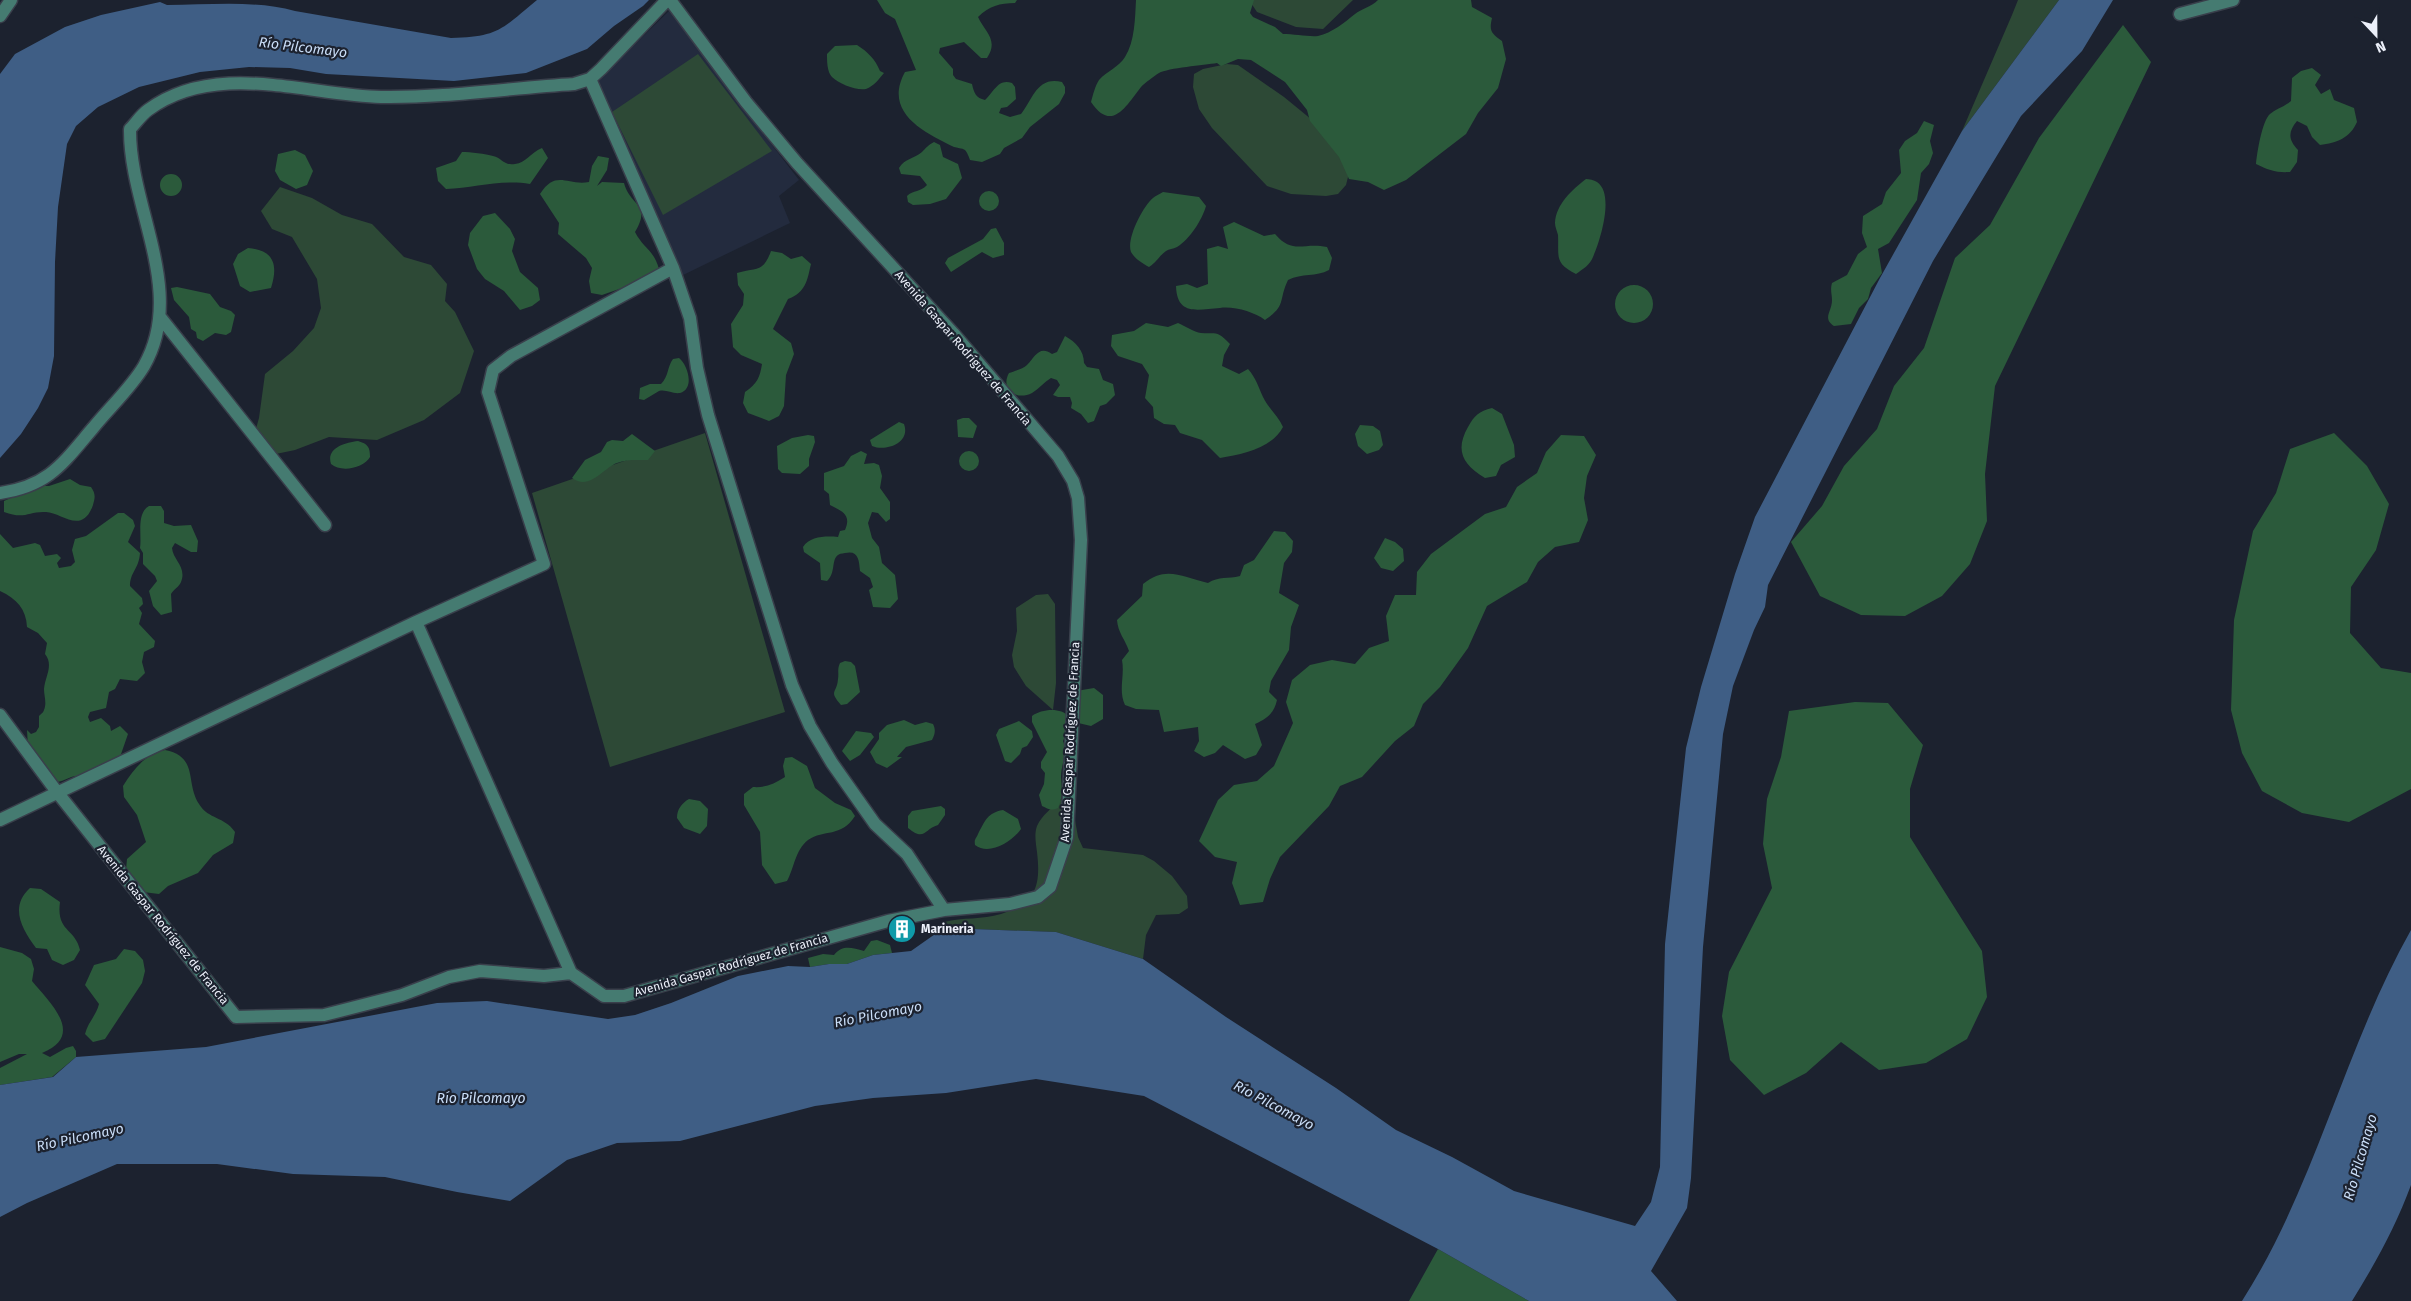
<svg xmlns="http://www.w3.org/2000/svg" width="2411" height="1301" font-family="'Fira Sans',sans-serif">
<rect width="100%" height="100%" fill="#1c222f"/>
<path fill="#232b3e" d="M 669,11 L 799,180 L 779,196 L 790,223 L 681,276 L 596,82 Z"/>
<path fill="#2d4936" d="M 1249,0 L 1353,0 L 1323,29 L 1296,27 L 1257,12 Z
M 2018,0 L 2059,0 L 1962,131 L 2012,15 Z
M 698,54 L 772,151 L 663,215 L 612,112 Z
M 1227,64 L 1238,65 L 1284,97 L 1339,142 L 1349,173 L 1346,185 L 1338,194 L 1326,196 L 1291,194 L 1267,186 L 1212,128 L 1199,109 L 1193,87 L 1194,74 L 1203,69 Z
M 280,187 L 312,198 L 342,215 L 372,224 L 404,257 L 431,265 L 447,284 L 445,301 L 455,312 L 474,351 L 460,393 L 424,420 L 377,440 L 329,437 L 295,450 L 271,455 L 252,443 L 259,418 L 265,374 L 293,351 L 314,328 L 321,308 L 317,279 L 292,237 L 272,229 L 261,211 Z
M 705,433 L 785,712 L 610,767 L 532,493 Z
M 1048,594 L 1055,604 L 1056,683 L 1053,710 L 1026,686 L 1014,667 L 1012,655 L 1017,631 L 1016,608 L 1036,595 Z
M 1060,800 L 1072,803 L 1078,837 L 1083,848 L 1143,855 L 1154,861 L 1172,876 L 1187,896 L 1188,908 L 1179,914 L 1156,915 L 1146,935 L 1143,959 L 1056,932 L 973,929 L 938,932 L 944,922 C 963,917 982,920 1001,914 C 1036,902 1041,887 1037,852 C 1036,844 1034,834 1037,826 C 1042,815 1052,808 1060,800 Z"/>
<path fill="#2b5a3b" d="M 877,0 L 1017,0 L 1015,3 C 1000,3 989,6 978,17 C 985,32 999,40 987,58 L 981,58 L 964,42 L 940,48 L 939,53 L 953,69 L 953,75 L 956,79 L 972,84 C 974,93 976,98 985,100 C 994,92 998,78 1012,83 L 1015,87 L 1016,99 L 1007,107 L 1001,108 L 999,113 L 1010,117 L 1021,114 C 1033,99 1037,76 1062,82 L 1065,87 L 1065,93 L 1059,104 L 1030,127 L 1022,138 L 1004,148 L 1000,154 L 982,162 L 970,160 C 969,157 967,152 965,150 C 962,148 957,148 954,147 C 923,132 883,112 905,72 L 916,70 L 895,19 L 885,13 Z
M 1136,0 L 1254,0 L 1250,13 L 1253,17 L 1275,27 L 1283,34 C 1294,34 1309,37 1318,36 C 1332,33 1345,22 1355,14 C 1361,9 1371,7 1378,0 L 1471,0 L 1472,7 L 1492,18 C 1489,31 1491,33 1502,41 L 1506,59 L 1498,88 L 1478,113 L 1466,134 L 1406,180 L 1384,190 L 1368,182 L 1349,179 L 1339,157 L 1310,121 L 1307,110 L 1285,82 L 1251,60 L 1238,59 L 1221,66 L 1217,63 C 1204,65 1168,68 1159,73 C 1154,76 1145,83 1141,87 C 1126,106 1112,133 1091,102 C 1093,95 1095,86 1099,80 C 1107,71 1119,67 1125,57 C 1135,41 1135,18 1136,0 Z
M 2123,25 L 2151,62 L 1995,386 L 1985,474 L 1987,521 L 1970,564 L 1942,596 L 1905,616 L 1861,615 L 1820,596 L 1791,542 L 1822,506 L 1844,466 L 1877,429 L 1894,386 L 1924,348 L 1955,258 L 1990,225 L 2039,138 Z
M 857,45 C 868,52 875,59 880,71 L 884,73 C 879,79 874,86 866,89 C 857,91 839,84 832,77 C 827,72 827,61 827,54 L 835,46 Z
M 2312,68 L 2321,75 L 2315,85 L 2321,94 L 2330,89 L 2334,100 L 2354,108 L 2357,122 C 2350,138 2337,143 2320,145 L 2312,137 L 2307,126 L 2297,121 C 2288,132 2288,139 2298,150 L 2297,162 L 2290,172 C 2277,173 2268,170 2256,164 C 2257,153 2262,121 2270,114 C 2276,109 2284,107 2291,101 L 2292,78 L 2301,71 Z
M 1924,121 L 1934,125 L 1930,141 L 1933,153 L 1929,164 L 1921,173 L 1917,200 L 1889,243 L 1878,249 L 1882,273 L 1871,288 L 1868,299 L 1859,308 L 1851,324 L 1834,326 C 1822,318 1832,312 1832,300 C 1832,294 1830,290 1832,283 L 1847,275 L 1858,254 L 1867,247 L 1862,233 L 1863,216 L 1882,204 L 1886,192 L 1901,173 L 1899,150 L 1905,141 L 1917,133 Z
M 934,142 L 940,145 L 943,157 L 958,164 L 962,178 L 946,199 L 930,204 L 913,205 L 908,202 L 907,196 C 913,190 921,192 927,185 L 920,176 L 901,174 L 899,168 C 905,158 914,159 922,152 C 926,148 928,145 934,142 Z
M 542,148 L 548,158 L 530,184 C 502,179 474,188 446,189 L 438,181 L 436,168 L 456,161 L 462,152 C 470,152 486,154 493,156 C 502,158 504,166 515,164 C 526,163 530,153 542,148 Z
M 295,150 L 305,155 L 313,171 L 307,185 L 296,189 L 280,180 L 275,171 L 278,154 Z
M 598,156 L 609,158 L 607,170 L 597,186 L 602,182 L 624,183 C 630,206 652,204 635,232 C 643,248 654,250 659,269 L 636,292 L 625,287 L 602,295 L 591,293 L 589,281 L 592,268 L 586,258 L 558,234 L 559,223 L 540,194 C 556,169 567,186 589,182 L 592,166 Z
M160 185a11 11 0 1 1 22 0a11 11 0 1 1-22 0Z
M 1586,179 C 1589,179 1594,180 1597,182 C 1615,194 1600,241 1593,257 C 1590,265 1583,269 1576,274 C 1554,263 1559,257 1558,235 C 1557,231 1555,227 1555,223 C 1556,204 1572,190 1586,179 Z
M979 201a10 10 0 1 1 20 0a10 10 0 1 1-20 0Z
M 1163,192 L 1199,197 L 1206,206 C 1202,220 1190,239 1177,247 C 1173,249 1169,249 1166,251 C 1159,256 1157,262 1149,267 C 1142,263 1135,259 1131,252 C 1126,239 1143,206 1153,198 C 1155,196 1160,194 1163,192 Z
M 495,213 L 510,229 L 515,239 L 512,251 L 520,272 L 538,288 L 540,300 L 532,306 L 520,310 L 504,291 L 485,279 L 477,269 L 468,245 L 470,233 L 483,216 Z
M 1234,222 L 1264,236 L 1275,234 C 1293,255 1303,242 1327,247 L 1332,258 L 1329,270 C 1316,277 1302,273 1288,280 C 1278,301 1287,305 1265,320 C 1254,312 1234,306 1220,308 C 1199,309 1177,317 1176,286 L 1187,284 L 1197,288 L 1208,284 L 1207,249 L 1218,246 L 1228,249 L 1223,227 Z
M 996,228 L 1004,243 L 1004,255 L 993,258 L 982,252 L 951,272 L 945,263 L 948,258 L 983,239 L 991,229 Z
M 248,248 C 275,250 278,266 271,288 L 250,292 L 240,286 L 233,264 L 238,254 Z
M 771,251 L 782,253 L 791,259 L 802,256 L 811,264 C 807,281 806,292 788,299 L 773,329 L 791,343 L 794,354 L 786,375 L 784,406 L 779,416 L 769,421 L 748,413 L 743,403 L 745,392 C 757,384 760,377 762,364 L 741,355 L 733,347 L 731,324 L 743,305 L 744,294 L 738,285 L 737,273 C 757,267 763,273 771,251 Z
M1615 304a19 19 0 1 1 38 0a19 19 0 1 1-38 0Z
M 177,287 L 210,294 L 220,307 L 231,311 L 235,315 L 231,332 L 226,335 L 215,333 L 203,341 L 197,338 L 196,332 L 191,329 L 189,317 L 174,300 L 171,288 Z
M 1146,323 L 1168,327 L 1178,323 C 1185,326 1194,332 1201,333 C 1217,334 1217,330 1230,344 L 1224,355 L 1222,366 L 1239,374 L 1248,369 C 1256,378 1258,386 1263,397 C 1268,408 1278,415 1283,427 C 1272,448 1243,454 1220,458 L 1202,440 L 1180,433 L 1175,425 L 1164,424 L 1154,418 L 1153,407 L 1145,398 L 1149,375 L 1142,364 L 1118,356 L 1111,346 L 1112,335 L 1134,331 Z
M 1065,336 C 1076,342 1084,351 1084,363 L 1087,367 L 1099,369 L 1103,380 L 1113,384 L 1115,395 L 1106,404 L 1100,406 L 1094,421 L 1088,423 L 1081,414 L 1071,408 L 1072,403 L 1070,397 L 1058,397 L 1053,395 L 1060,385 L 1057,380 L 1051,378 C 1044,382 1039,389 1032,393 C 1016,401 1000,389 1009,373 C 1014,371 1023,369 1027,365 C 1035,357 1039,345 1052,354 L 1057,352 Z
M 679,358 C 688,365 695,389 680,393 C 672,394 666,389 659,391 L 644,400 L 639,399 L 640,388 L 650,384 L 661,384 C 669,376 667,367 673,359 Z
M 1492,408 L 1502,414 L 1514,445 L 1515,457 L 1501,465 L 1496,476 L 1485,478 C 1462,464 1455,450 1468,427 C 1474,416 1479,411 1492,408 Z
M 963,418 L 969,418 L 977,426 L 973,438 L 958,437 L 957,420 Z
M 899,422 L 904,424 C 911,443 886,452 872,446 L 870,440 Z
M 1360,425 L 1373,426 L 1380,431 L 1383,445 L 1379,450 L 1367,454 L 1358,446 L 1355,434 Z
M 2334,433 L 2367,466 L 2389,504 L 2376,550 L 2351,587 L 2350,633 L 2381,668 L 2411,673 L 2411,789 L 2349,822 L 2302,813 L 2262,791 L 2242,753 L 2231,710 L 2234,620 L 2253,531 L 2276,493 L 2290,449 Z
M 632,434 L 655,451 L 648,460 C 637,460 627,459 617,463 C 603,468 590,491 572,478 L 585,460 L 601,452 L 607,442 L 612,440 L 623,441 Z
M 808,435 L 814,436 L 815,442 L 809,459 L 809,466 L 800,474 L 782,473 L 778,469 L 777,446 L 792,438 Z
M 1561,435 L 1584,436 L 1596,455 L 1587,476 L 1584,498 L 1588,520 L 1579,542 L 1555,547 L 1538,562 L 1527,582 L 1487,606 L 1468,648 L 1440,687 L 1423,704 L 1414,726 L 1395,741 L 1362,777 L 1340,786 L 1329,806 L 1280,857 L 1270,879 L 1263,902 L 1240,905 L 1232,883 L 1237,862 L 1215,857 L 1199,841 L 1218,800 L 1234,785 L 1257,781 L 1274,766 L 1293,723 L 1286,702 L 1292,680 L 1310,665 L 1332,660 L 1355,664 L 1369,648 L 1389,641 L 1386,616 L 1395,595 L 1416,595 L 1417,572 L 1431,554 L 1485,514 L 1506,507 L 1517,487 L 1537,473 L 1546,452 Z
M 358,441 C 368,444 370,447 370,457 C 364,468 341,473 331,464 C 326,448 344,443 358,441 Z
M959 461a10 10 0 1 1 20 0a10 10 0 1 1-20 0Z
M 861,451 L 867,454 L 864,464 L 874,463 L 879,465 L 882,476 L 880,488 L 890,502 L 890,519 L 886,522 L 878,513 L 872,512 L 868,523 L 872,538 L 879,547 L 882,563 L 895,575 L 898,599 L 890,608 L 873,607 L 869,590 L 873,587 L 870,578 L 860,571 C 859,559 858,550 845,553 C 841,554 841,553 838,555 C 831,560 836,573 827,581 L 821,580 L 820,563 L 804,552 L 803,547 C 810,536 826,536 838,537 L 840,531 L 845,530 C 852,514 841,511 830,505 L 829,494 L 824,490 L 824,473 L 844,466 L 851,456 Z
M 70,479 L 80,485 L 91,487 C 96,494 95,498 93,505 C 82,536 61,512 46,512 C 28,511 25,520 4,512 L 4,501 L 37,486 L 49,486 Z
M 149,506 L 161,506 L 164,511 L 164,523 L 174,526 L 191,525 L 198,541 L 197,552 L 191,552 L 175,543 L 172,548 C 173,560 187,567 181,582 C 179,587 174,589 171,594 L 172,612 L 161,615 L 153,606 L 149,591 L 157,581 L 155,576 L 143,564 L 143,553 L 140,548 C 142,536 136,513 149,506 Z
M 118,513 L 124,513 L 133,520 L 135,526 L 128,542 L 140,553 C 139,569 130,572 130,586 L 142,598 L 143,604 L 139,608 L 142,613 L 139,624 L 155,641 L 154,647 L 144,652 L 142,662 L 145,673 L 137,681 L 120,679 L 115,689 L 109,692 L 106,708 L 90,712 L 88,717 L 90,722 L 101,718 L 110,726 L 111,731 L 120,726 L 128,734 L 120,757 L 79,776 C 71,775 65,781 57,782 L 28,748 L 27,730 L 31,734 L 36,732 L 39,727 L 39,716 C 42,713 43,713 44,710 C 47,703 44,696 44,689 C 45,677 54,665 45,654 L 47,643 L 38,633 L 27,627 C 26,609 17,599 0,591 L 0,534 L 13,548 L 35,543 L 40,545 L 45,556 L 57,554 L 61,558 L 57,563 L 59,568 L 71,566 L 75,562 L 72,550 L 75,539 L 86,536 Z
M 1274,531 L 1285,532 L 1293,541 L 1292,552 L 1284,563 L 1279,593 L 1299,605 L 1291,627 L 1289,650 L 1271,681 L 1269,692 L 1277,700 C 1274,713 1268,718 1255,724 L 1262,745 L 1256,755 L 1245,759 L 1223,745 L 1215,753 L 1204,757 L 1194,751 L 1199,741 L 1198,727 L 1164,732 L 1159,710 L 1136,709 L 1125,705 C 1118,690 1125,676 1122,660 L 1129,651 C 1125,639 1118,633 1117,620 L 1142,596 L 1143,584 C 1166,565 1182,577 1208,583 C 1219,576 1228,579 1240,576 L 1244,565 L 1254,560 Z
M 1385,538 L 1395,542 L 1403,549 L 1404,561 L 1393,571 L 1381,568 L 1374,558 Z
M 845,661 L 851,662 L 855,666 L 860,692 L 847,704 L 841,705 C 828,690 837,694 838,679 C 839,673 837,669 840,663 Z
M 1094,688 L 1103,695 L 1103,719 L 1091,726 L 1074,722 L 1068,729 L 1063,741 C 1068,753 1061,764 1061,777 C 1062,788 1063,797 1058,808 C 1051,811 1048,809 1042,806 L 1039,795 L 1044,784 L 1045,773 L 1041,768 L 1041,762 L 1047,752 L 1032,722 L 1032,716 C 1042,709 1061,707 1069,717 L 1076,691 Z
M 1855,702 L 1888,703 L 1923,745 L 1910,789 L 1910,837 L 1982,951 L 1987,997 L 1967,1039 L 1926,1063 L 1879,1070 L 1841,1042 L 1806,1073 L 1764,1095 L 1730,1060 L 1722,1016 L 1729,972 L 1772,888 L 1763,844 L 1767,799 L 1781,757 L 1789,711 Z
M 904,720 L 915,725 L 926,722 L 933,724 C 936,730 935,734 932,740 L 906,747 L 897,757 L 902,757 L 887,768 L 876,763 L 870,752 L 879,739 L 879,733 L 887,725 Z
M 1019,721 L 1032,731 L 1033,737 L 1027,746 L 1022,748 L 1020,754 L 1011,763 L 1005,761 L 996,735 L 999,729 Z
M 856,731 L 871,733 L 874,737 L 860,755 L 850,761 L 842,751 Z
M 165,750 C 199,757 185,782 199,804 C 209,820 224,816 235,832 L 233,843 L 213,855 L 198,873 L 168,886 L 159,894 L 135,891 L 126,870 L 127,859 L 146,842 L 137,815 L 124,797 L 123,786 C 134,769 145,754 165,750 Z
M 792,757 L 807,766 L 815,788 L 835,803 L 851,810 L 855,816 C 841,838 824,829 808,840 C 795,850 794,869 787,881 L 775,884 L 762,865 L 760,832 L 744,805 L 744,794 L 753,787 C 765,788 774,784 785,777 L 783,766 L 785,758 Z
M 689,799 L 700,801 L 708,809 L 707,826 L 700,834 L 684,828 L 677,818 C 677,809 682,803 689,799 Z
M 941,806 L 945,809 L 945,815 L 938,825 C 924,829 925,842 908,828 L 908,816 L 912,811 Z
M 1003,810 L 1018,819 L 1021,829 C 1012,842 989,856 975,845 C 974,839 976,839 978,834 C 985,821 987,813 1003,810 Z
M 30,888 L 41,889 L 60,902 C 56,932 75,928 80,950 L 74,960 L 63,965 L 52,960 L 47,949 L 36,948 C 22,929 9,907 30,888 Z
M 877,940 L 890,945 L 892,953 L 873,955 L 847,964 L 829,964 L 810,967 L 808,958 L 823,954 L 834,955 C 843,944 852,948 864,951 L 871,941 Z
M 0,947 L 22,953 L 31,959 L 34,969 L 32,981 C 50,1003 86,1035 42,1053 L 50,1057 L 66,1048 L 73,1046 L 76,1051 L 76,1057 L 52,1077 L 0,1085 L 0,1068 L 27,1054 L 19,1054 L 0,1062 Z
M 124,949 L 135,951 L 143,960 L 145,971 L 142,983 L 105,1039 L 93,1042 L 85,1034 C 88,1022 96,1016 99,1004 L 85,985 L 94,965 L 116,959 Z
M 1438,1249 L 1529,1301 L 1409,1301 Z"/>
<path fill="#3f5e85" d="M 537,0 L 649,0 L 643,6 L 614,26 L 587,49 L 526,73 L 454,81 L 326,74 L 290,68 L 249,67 L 200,72 L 139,87 L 98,107 L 76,126 L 67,144 L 58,207 L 55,262 L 54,356 L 48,388 L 38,408 L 21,434 L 0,458 L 0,74 L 15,54 L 65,27 L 101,15 L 160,2 L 167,5 C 209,5 256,0 295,11 L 451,38 C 498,37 502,29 537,0 Z
M 2059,0 L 2113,0 L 2082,51 L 2021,116 L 1933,261 L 1768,585 L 1765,607 L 1754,630 L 1733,686 L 1723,734 L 1703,947 L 1691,1178 L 1687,1208 L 1651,1271 L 1677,1301 L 1529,1301 L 1438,1249 L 1144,1096 L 1036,1079 L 946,1093 L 873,1098 L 815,1106 L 680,1141 L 617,1143 L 567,1160 L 510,1201 L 457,1192 L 385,1177 L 293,1174 L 217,1164 L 117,1164 L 27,1203 L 0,1217 L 0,1085 L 53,1077 L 76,1057 L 206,1047 L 437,1003 L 487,1001 L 608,1019 L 635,1015 L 671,1003 L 738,976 L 788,966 L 810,967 L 829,964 L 847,964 L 873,955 L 911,951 L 938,932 L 973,929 L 1056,932 L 1143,959 L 1226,1017 L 1336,1088 L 1396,1130 L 1452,1157 L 1514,1191 L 1635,1226 L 1651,1202 L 1660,1167 L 1665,944 L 1686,748 L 1701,687 L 1735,574 L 1755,517 L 1880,278 L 1962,131 Z
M 2411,930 L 2411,1185 C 2396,1226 2375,1264 2352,1301 L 2242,1301 C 2316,1185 2344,1049 2411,930 Z"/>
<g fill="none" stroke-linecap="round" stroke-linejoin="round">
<defs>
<path id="minor" d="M 2180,14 L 2233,0
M 0,16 L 11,0
M 590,79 L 673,268 L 690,318 L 697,368 L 708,415 L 792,685 L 810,726 L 832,763 L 875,824 L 907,854 L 944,910
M 160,317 L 325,525
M 0,493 C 49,486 63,463 93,428 C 109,408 131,388 144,366 C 187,291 129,207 130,129 C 136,123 141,115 148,110 C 216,60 306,95 381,97 C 445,98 510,88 574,84 L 590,79 L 601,69 L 667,0
M 416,622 L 571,973
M 0,715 L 57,792 L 236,1017 L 324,1015 L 402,995 L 449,977 L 480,971 L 544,976 L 571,973 L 604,996 L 624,996 L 888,921 L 944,910 L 1010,904 L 1038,897 L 1050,887 L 1067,837 L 1081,540 L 1078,498 L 1073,481 L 1058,456 L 953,333 L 797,163 L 746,102 L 670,0
M 0,820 L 416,622 L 544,564 L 488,392 L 493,370 L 511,356 L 673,268"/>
</defs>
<use href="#minor" stroke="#393f4b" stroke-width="15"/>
<use href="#minor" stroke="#457b71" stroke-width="12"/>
</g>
<defs>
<symbol id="building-disc" viewBox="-11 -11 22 22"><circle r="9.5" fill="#0f9aa8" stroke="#1c222f"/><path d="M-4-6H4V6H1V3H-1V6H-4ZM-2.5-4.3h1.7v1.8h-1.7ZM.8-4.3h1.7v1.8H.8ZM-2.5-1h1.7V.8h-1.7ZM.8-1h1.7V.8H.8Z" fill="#fff"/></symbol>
</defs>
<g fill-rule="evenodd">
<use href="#building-disc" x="886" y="913" width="32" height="32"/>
</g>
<g text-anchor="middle" stroke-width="4.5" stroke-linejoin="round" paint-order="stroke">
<g font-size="12" fill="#ecf0fa" stroke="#1c222f">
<text transform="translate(963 348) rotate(49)" y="4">Avenida Gaspar Rodríguez de Francia</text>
<text transform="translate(1070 742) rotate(-87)" y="4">Avenida Gaspar Rodríguez de Francia</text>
<text transform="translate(163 925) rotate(51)" y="4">Avenida Gaspar Rodríguez de Francia</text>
<text transform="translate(731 965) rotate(-16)" y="4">Avenida Gaspar Rodríguez de Francia</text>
</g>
<g font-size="12" font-weight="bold" fill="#ecf0fa" stroke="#1c222f" text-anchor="start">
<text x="921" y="933">Marineria</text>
</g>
<g font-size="14" font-style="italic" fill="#cadef8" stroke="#1c222f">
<text transform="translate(303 47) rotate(7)" y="5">Río Pilcomayo</text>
<text transform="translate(878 1014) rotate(-11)" y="5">Río Pilcomayo</text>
<text x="481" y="1103">Río Pilcomayo</text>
<text transform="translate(1274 1105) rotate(28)" y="5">Río Pilcomayo</text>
<text transform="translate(80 1137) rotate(-12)" y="5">Río Pilcomayo</text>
<text transform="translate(2360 1157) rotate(-74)" y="5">Río Pilcomayo</text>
</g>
</g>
<g transform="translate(2376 35) rotate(158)" stroke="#1c222f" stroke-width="4" paint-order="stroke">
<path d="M0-4L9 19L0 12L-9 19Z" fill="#ecf0fa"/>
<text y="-8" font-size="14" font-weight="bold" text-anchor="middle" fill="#ecf0fa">N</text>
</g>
</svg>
